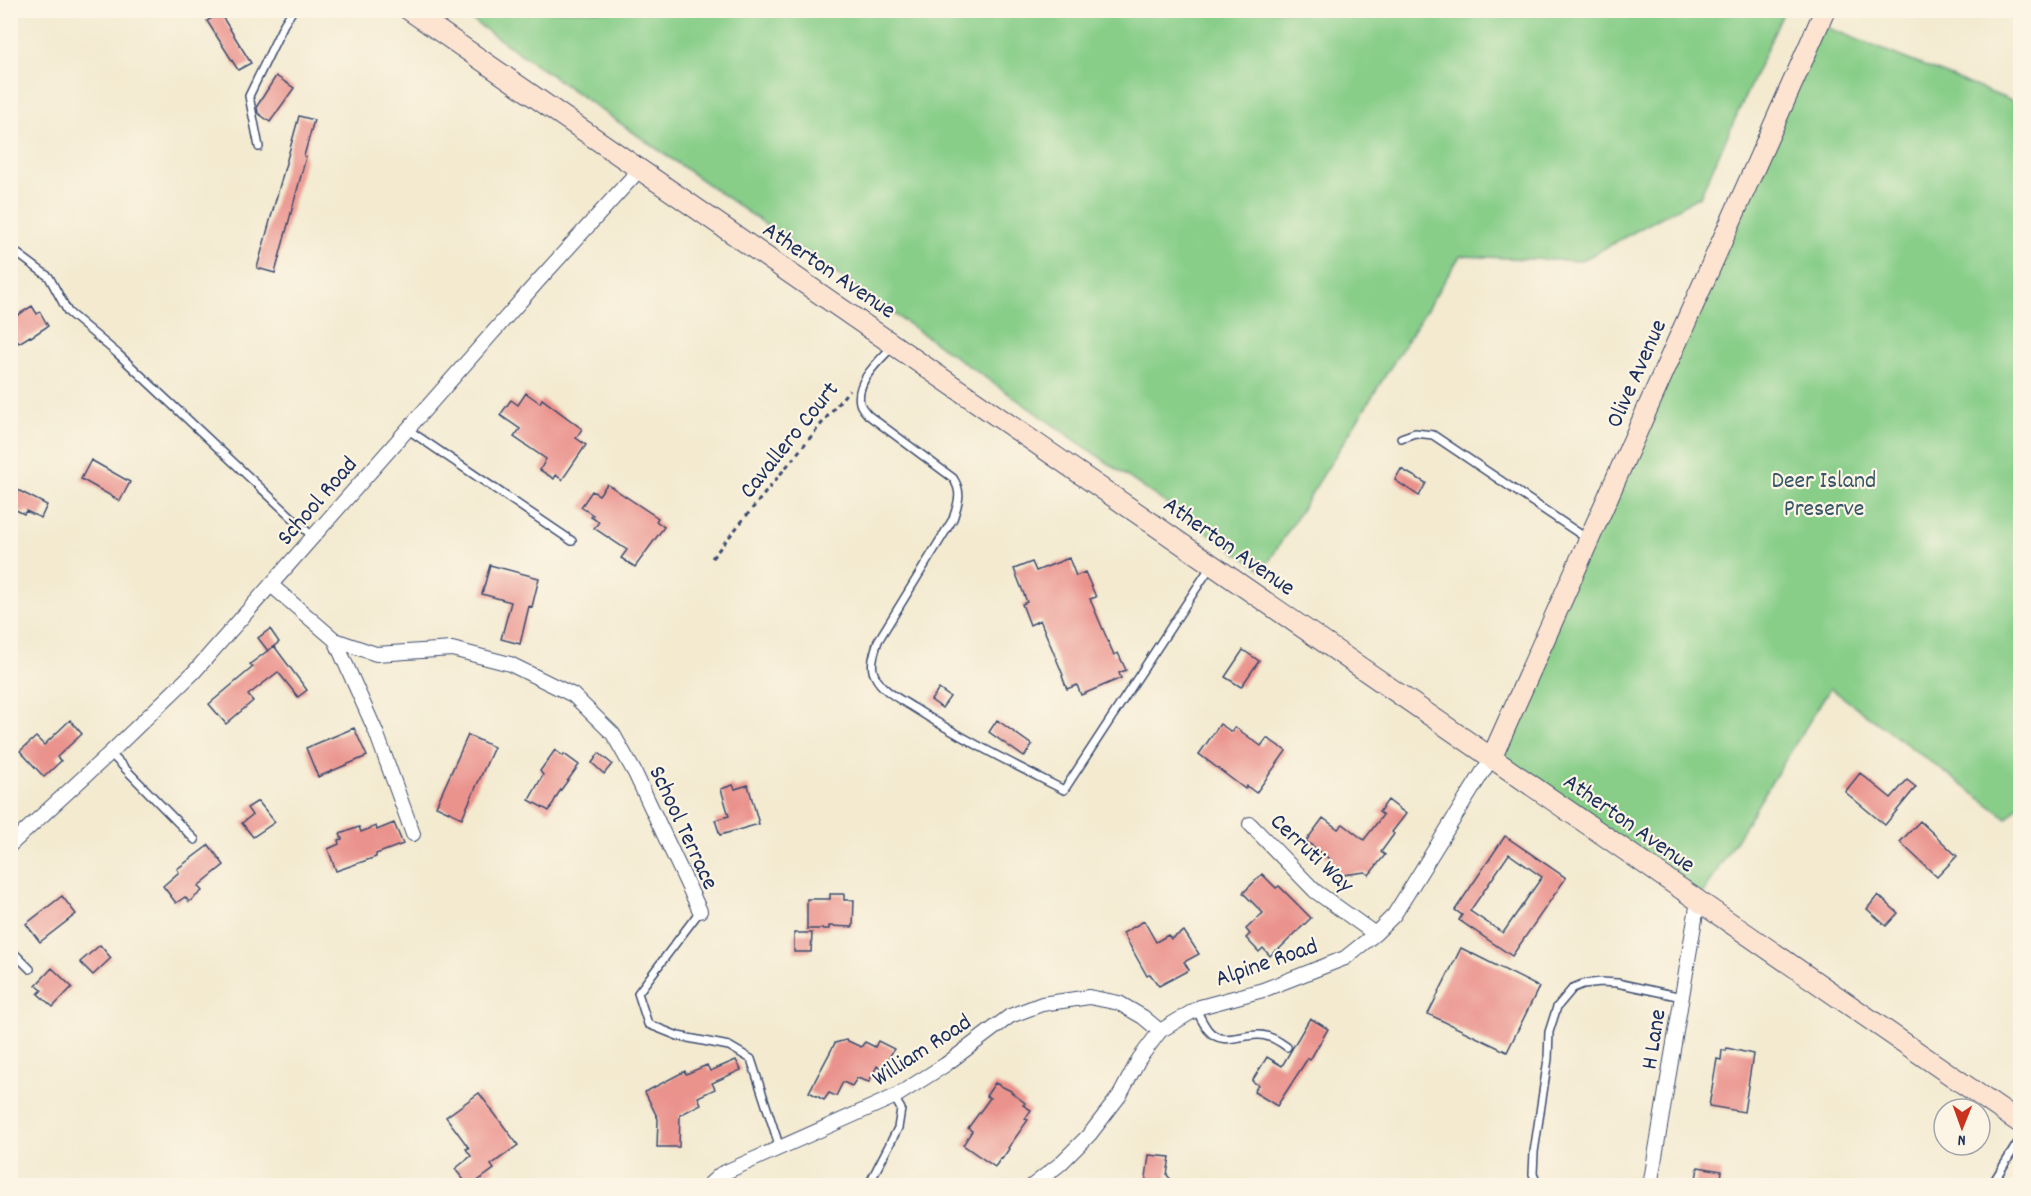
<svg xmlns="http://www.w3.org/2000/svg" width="2031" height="1196" font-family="Dekko,sans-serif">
<rect width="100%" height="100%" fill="#fcf5e5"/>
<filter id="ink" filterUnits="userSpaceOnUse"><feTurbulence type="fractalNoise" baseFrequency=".0167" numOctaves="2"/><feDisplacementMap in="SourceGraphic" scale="12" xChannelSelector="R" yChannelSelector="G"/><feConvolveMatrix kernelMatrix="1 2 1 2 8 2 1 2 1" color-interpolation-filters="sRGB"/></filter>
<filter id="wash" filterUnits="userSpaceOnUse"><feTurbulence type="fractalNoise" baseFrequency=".008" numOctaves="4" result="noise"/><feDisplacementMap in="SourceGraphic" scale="24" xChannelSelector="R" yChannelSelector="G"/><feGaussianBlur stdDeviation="1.35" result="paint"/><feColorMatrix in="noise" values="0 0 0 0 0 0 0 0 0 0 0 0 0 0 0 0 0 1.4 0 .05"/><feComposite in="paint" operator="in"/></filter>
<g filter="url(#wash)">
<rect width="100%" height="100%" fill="#f3ead0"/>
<path fill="#88ce89" stroke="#527e74" stroke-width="1.5" d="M 459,11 L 1784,10 L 1784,11 L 1700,196 L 1581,261 L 1460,256 L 1263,571 Z
M 1818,24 L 2020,104 L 2020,804 L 2007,818 L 1830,688 L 1698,901 L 1492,757 Z"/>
<g id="blocks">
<path fill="#ea928c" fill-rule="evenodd" d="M 220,13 L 251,63 L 238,70 L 207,21 Z
M 276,76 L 294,88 L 270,122 L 258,113 L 257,106 Z
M 299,116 L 314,120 L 304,156 L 306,157 L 275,273 L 257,268 Z
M 32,306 L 37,314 L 40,312 L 48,326 L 31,337 L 30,336 L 19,343 L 17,340 L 10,344 L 10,320 Z
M 526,393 L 540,403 L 542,399 L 582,429 L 576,438 L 586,445 L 562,480 L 556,475 L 554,479 L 540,470 L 546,459 L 514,437 L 520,429 L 500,415 L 511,400 L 518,405 Z
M 91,460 L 130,482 L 120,501 L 81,479 Z
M 1401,469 L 1426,483 L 1419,496 L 1395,480 Z
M 607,484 L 658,518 L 656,521 L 664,527 L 635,567 L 621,558 L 627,550 L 594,528 L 599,522 L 591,517 L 593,515 L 581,507 L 592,491 L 599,495 Z
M 10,486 L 47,505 L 41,518 L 26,511 L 24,514 L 10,507 Z
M 1069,558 L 1076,576 L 1085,572 L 1096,597 L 1090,599 L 1114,655 L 1118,653 L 1126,670 L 1119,673 L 1121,678 L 1081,695 L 1077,685 L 1067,689 L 1062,676 L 1063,675 L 1040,620 L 1030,625 L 1022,604 L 1027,602 L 1014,569 L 1032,562 L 1036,571 Z
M 490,565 L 539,578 L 532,607 L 529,606 L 520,644 L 501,639 L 511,602 L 482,594 Z
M 270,629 L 279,642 L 268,651 L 258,638 Z
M 274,646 L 307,690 L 298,697 L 278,672 L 248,695 L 253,701 L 226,724 L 209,704 L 253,667 L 250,664 Z
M 1243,650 L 1259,661 L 1241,687 L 1225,677 Z
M 939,689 L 950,697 L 942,708 L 931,700 Z
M 70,720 L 82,734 L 57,757 L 61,761 L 44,777 L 20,751 L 36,737 L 44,745 Z
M 997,720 L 1032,745 L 1024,757 L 989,732 Z
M 1220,724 L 1232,732 L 1235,727 L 1261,746 L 1267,738 L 1286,751 L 1256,793 L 1247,786 L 1245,789 L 1199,754 Z
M 354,728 L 367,756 L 318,777 L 306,748 Z
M 468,735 L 494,747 L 462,818 L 436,806 Z
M 555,750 L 563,756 L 564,754 L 579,765 L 558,794 L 549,811 L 529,800 L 543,775 L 540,771 Z
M 599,753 L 612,764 L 604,774 L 592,763 Z
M 1860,773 L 1891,798 L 1907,780 L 1916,787 L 1885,825 L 1845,792 Z
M 733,785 L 735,789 L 748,785 L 759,824 L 720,835 L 715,820 L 729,816 L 721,789 Z
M 1388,800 L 1406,814 L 1392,832 L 1394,834 L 1381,852 L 1385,855 L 1369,875 L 1365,872 L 1343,875 L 1340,880 L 1325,868 L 1331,860 L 1306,841 L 1323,818 L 1338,829 L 1343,824 L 1364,840 L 1383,815 L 1379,812 Z
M 258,801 L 275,822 L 253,837 L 242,823 L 252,815 L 247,808 Z
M 1920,821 L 1957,856 L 1937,877 L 1900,842 Z
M 394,823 L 403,844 L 376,854 L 376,857 L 336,871 L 328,849 L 339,844 L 338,840 L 342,839 L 340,834 L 359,827 L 361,832 L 376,826 L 377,830 Z
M 1505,836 L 1566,878 L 1512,956 L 1459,920 L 1462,915 L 1455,910 ZM 1509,854 L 1542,877 L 1503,933 L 1470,911 Z
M 209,845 L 224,865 L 198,886 L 202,891 L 189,902 L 185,897 L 176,903 L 163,886 L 179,872 L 177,869 Z
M 1262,874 L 1276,888 L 1279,886 L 1311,918 L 1277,951 L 1276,950 L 1270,956 L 1263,948 L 1259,952 L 1246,938 L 1250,934 L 1246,929 L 1263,913 L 1243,893 Z
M 830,894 L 844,894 L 844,900 L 854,900 L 853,927 L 829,926 L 829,929 L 807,929 L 807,899 L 830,899 Z
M 1878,895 L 1898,913 L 1886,926 L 1867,909 Z
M 62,896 L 76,914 L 40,942 L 26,924 Z
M 1144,921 L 1156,942 L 1168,935 L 1171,939 L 1184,931 L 1199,954 L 1184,962 L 1189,970 L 1159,986 L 1150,974 L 1147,976 L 1123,933 Z
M 794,933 L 812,933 L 811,952 L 794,952 Z
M 100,945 L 111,958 L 93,975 L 80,962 Z
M 1461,948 L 1539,987 L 1507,1052 L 1428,1014 Z
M 52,968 L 72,987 L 53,1007 L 38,994 L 42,990 L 36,985 Z
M 1310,1018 L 1328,1029 L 1310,1060 L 1308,1058 L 1277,1106 L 1254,1092 L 1258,1085 L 1252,1081 L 1267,1057 L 1282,1066 Z
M 846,1040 L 861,1047 L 865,1042 L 875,1047 L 878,1041 L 894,1049 L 882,1069 L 877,1066 L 869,1082 L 857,1078 L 852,1086 L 843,1082 L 836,1096 L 829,1093 L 824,1100 L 809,1092 L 835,1043 Z
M 1727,1048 L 1753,1054 L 1744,1112 L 1709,1106 L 1717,1059 L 1721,1060 L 1722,1050 L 1726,1051 Z
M 736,1060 L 741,1070 L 712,1083 L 715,1089 L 698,1097 L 701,1104 L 680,1115 L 679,1147 L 657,1147 L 658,1119 L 645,1092 L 685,1071 L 686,1074 L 707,1065 L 710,1071 Z
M 995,1083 L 1011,1091 L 1011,1092 L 1025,1103 L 1023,1105 L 1031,1110 L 1025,1119 L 1028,1120 L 1008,1148 L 1009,1149 L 1002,1159 L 1001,1158 L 995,1167 L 963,1145 L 972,1131 L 968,1128 L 990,1098 L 986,1096 Z
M 479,1093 L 518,1145 L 491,1165 L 494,1169 L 472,1185 L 468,1185 L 455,1169 L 471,1156 L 466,1149 L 469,1148 L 446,1117 Z
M 1149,1155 L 1170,1157 L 1167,1175 L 1176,1185 L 1145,1185 Z
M 1698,1167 L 1722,1171 L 1720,1185 L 1695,1185 Z"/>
</g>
</g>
<g filter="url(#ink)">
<use href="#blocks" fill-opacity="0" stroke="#3b4b6f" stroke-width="1.5"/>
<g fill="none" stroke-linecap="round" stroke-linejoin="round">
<defs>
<path id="lane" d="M 259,147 L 249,96 L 284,24 L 293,10
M 10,248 L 49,277 L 68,312 L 118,354 L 313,537
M 893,346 C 880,360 855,381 860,403 C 861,408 865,411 868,415 L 953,478 C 963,493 958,503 953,519 L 878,641 C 875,651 869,666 875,676 C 882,691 900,699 914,708 C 962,739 1013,764 1064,790 L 1211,566
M 407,429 L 572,541
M 1401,438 L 1415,433 L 1433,435 L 1586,538
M 110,753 L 195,840
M 700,911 L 638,993 L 648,1024 L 678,1036 L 729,1046 L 751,1059 L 780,1148
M 10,949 L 30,969
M 1196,1010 C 1200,1016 1203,1024 1208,1030 C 1221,1046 1240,1035 1257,1035 C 1267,1034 1279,1041 1287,1047
M 868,1186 L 898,1128 L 901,1109 L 894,1097
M 1538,1186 L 1533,1174 L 1534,1152 L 1548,1059 L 1549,1032 L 1557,1007 L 1573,988 L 1583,984 L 1601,982 L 1617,983 L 1682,997
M 1991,1186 L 2020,1139"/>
<path id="street" d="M 271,585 L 335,640 L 376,654 L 452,649 L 510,664 L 573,695 L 613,734 L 635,773 L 700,911
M 335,640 L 376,732 L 413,834
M 1250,824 L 1315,891 L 1375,934
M 10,845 L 110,753 L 194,672 L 539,280 L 639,170
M 708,1186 L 721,1174 L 896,1096 L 945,1065 L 1010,1016 L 1042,1004 L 1089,997 L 1119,1003 L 1143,1017 L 1160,1031
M 1032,1186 L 1060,1164 L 1090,1134 L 1120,1095 L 1139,1059 L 1160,1031 L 1200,1007 L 1263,990 L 1345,958 L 1375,934 L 1394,915 L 1492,757
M 1650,1186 L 1698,901"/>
<path id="secondary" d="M 409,10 L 2020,1123
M 1492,757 L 1825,10"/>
</defs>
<use href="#lane" stroke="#3b4b6f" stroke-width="10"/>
<use href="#street" stroke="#3b4b6f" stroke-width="16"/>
<use href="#secondary" stroke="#3b4b6f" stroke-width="22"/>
<path stroke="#3b4b6f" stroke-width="3" stroke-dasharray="4.5 4.5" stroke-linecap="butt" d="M 712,558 L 849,390"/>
<use href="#lane" stroke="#fff" stroke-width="7"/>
<use href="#street" stroke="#fff" stroke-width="14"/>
<use href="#secondary" stroke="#fde4d1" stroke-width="20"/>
</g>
</g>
<g text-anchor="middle" stroke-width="4.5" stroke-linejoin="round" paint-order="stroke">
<g font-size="24" fill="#1b2f5e" stroke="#fcf5e5">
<text transform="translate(830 269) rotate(34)" y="8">Atherton Avenue</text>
<text transform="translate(1635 373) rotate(-66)" y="8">Olive Avenue</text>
<text transform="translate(788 439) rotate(-51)" y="8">Cavallero Court</text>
<text transform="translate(316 500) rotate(-49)" y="8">School Road</text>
<text transform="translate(1230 545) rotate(35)" y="8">Atherton Avenue</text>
<text transform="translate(1630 822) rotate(35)" y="8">Atherton Avenue</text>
<text transform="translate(685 827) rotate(65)" y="8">School Terrace</text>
<text transform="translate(1313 852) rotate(43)" y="8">Cerruti Way</text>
<text transform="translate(1266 961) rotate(-19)" y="8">Alpine Road</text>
<text transform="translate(1652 1039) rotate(-81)" y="8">H Lane</text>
<text transform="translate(921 1049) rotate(-33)" y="8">William Road</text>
</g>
<g font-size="24" fill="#365769" stroke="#fcf5e5">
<text x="1824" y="487">Deer Island<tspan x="1824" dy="28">Preserve</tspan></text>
</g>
</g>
<rect width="2031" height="1196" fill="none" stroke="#fcf5e5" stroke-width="36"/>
<g transform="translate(1962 1127) rotate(181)"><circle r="28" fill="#fcf5e5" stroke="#a2a6af" stroke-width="1.5"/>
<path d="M0-4.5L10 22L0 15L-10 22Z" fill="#c8321e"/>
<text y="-9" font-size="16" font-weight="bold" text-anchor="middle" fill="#1b2f5e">N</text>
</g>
</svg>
